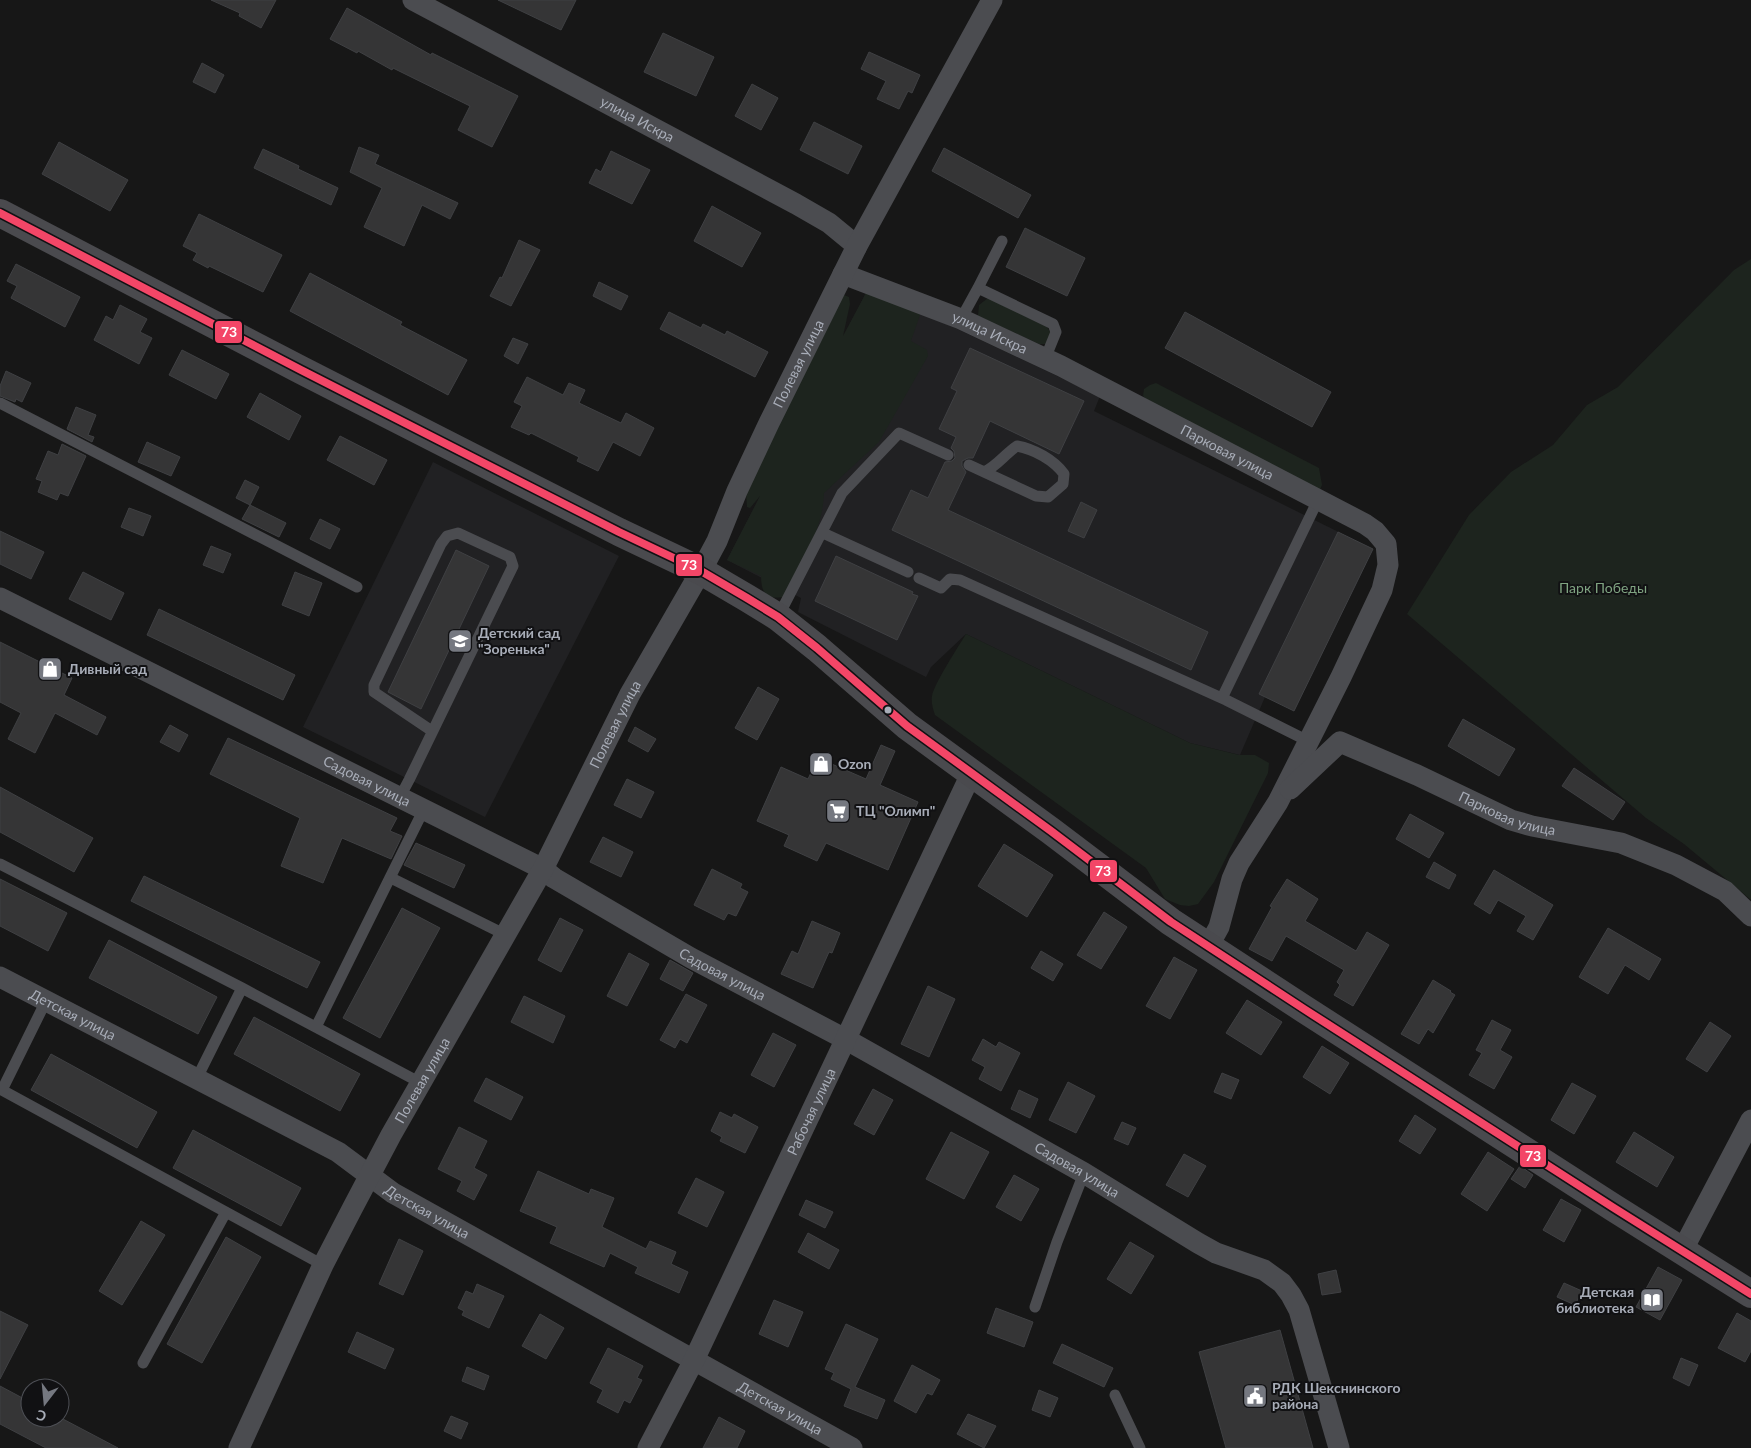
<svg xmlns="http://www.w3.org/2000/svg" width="1751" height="1448" font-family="Lato,sans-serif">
<rect width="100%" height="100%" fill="#171717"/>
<path fill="#212123" d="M 866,293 L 921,312 L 1100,396 L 1094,411 L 1373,549 L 1294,711 L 1265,697 L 1240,755 L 1190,743 L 966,634 L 931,667 L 926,677 L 798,612 L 801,598 L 727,560 Z
M 433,462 L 619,556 L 485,817 L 303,727 Z"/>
<path fill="#1d241e" d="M 1751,259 L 1751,899 L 1750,899 L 1684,844 L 1646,818 L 1407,614 L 1469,515 L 1511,472 L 1553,445 L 1587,405 L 1618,387 L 1734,270 Z
M 866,293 L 921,312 L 911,341 L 927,350 L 928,356 L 879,442 L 824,493 C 823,531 800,565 783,597 C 766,600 761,592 761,576 L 727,560 L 760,496 L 750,508 L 747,507 L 746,492 L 840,302 L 844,295 L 849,297 L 850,304 L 843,336 Z
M 988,298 L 1047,327 L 1051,333 L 1046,344 L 1039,344 L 978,316 L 979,305 Z
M 1156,383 L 1319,468 L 1322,485 L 1319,492 L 1146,399 L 1143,396 L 1144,389 L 1150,385 Z
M 966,634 L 1190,743 L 1239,755 L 1255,755 L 1269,763 L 1268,773 L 1214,882 L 1198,904 L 1189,906 L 1180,905 L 1165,899 L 1146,868 L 935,715 C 933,709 931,703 932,696 C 934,684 958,647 966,634 Z"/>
<path fill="#353536" stroke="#3f4043" d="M 211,0 L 276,0 L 261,28 L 239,16 L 240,13 Z
M 498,0 L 576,0 L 561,30 Z
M 347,8 L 431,55 L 432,53 L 518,96 L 492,147 L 458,130 L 470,106 L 393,68 L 392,70 L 358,51 L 357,53 L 330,39 Z
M 663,33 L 714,57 L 696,96 L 644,72 Z
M 869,52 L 920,75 L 912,93 L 908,91 L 899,109 L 877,99 L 886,81 L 861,69 Z
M 202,63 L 224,75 L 215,93 L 193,82 Z
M 752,84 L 778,98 L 761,130 L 735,116 Z
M 814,122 L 862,146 L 848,174 L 800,150 Z
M 59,142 L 128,180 L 110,211 L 42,174 Z
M 359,147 L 379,155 L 375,164 L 458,203 L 450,219 L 422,205 L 404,246 L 364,227 L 382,188 L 350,172 Z
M 944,148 L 1031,195 L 1018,218 L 932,171 Z
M 263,149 L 299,166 L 298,169 L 338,188 L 331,205 L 254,168 Z
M 611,151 L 650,170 L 632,204 L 589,183 L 596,169 L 601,172 Z
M 712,206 L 761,233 L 742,267 L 694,241 Z
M 199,214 L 282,255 L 263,292 L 209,266 L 208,268 L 193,260 L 197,253 L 183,246 Z
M 1025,228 L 1085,258 L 1067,296 L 1006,267 Z
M 519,240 L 540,250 L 511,306 L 490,296 L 500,277 L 502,278 Z
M 16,264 L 80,297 L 65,327 L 11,298 L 17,286 L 7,281 Z
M 310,273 L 402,322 L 400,325 L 467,360 L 448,395 L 290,311 Z
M 599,282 L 628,296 L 621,310 L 593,296 Z
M 120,305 L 147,319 L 140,332 L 152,338 L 139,364 L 94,340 L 106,316 L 113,320 Z
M 669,312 L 701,328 L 703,324 L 725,335 L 727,331 L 768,352 L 755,377 L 660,329 Z
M 1185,312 L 1331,392 L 1312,427 L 1165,348 Z
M 513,338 L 528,344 L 518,364 L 504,356 Z
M 970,348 L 1084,401 L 1059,454 L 990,421 L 973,458 L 968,458 L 962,461 L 962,466 L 966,472 L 948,510 L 1208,632 L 1191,670 L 892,530 L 911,490 L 928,498 L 945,462 L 952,461 L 955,458 L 954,451 L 951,448 L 956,437 L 939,429 L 957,391 L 951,388 Z
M 182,350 L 229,374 L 216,399 L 169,375 Z
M 6,371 L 31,383 L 22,402 L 16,399 L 15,402 L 0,396 L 0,386 Z
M 527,377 L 563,395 L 569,383 L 585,390 L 579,403 L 621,423 L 626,413 L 654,428 L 640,456 L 613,442 L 598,471 L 577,461 L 579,457 L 531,433 L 529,435 L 511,427 L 522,406 L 514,402 Z
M 260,393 L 301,416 L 289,440 L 247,417 Z
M 76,407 L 96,415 L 88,435 L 94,437 L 92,442 L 67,429 Z
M 340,436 L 387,460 L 374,485 L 327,460 Z
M 147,442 L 180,457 L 171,476 L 138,462 Z
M 62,444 L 86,456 L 68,496 L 60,493 L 57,500 L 38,492 L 42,481 L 36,479 L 48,451 L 58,455 Z
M 245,480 L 259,487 L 250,505 L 236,498 Z
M 1081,502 L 1097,510 L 1084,538 L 1068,531 Z
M 250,505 L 286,523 L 279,537 L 242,519 Z
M 129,508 L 151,516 L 143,536 L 121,527 Z
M 320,519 L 340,529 L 330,549 L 310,539 Z
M 0,531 L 44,552 L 31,579 L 0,564 Z
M 1338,532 L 1373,549 L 1294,711 L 1259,694 Z
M 211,546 L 231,554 L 223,573 L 203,565 Z
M 456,550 L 489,566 L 421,709 L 388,692 Z
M 836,556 L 913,592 L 912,594 L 918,596 L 897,640 L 815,601 Z
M 83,572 L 124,593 L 111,620 L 69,599 Z
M 295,572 L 322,583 L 309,616 L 282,605 Z
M 159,609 L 295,675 L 283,700 L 147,635 Z
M 0,642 L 72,678 L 64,695 L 106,717 L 97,735 L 55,713 L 35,753 L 8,739 L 21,713 L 0,702 Z
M 758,687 L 779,699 L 757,740 L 735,728 Z
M 1463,719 L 1515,749 L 1499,776 L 1448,746 Z
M 170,725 L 188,735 L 179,752 L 160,742 Z
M 635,727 L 656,739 L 648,752 L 628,741 Z
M 228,738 L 397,818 L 390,831 L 402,836 L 391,859 L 342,838 L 323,883 L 281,866 L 300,818 L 210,774 Z
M 881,745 L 895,751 L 880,785 L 918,802 L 888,870 L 826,843 L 817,861 L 784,846 L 789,835 L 757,821 L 781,767 L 808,779 L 818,758 L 866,779 Z
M 1574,768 L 1625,802 L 1613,820 L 1562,786 Z
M 627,779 L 654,792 L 641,818 L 614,805 Z
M 0,787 L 93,838 L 74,872 L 0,832 Z
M 1410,814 L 1444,833 L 1429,858 L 1396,839 Z
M 603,837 L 633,852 L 621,877 L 590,862 Z
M 416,843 L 465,865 L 454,888 L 404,865 Z
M 1004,844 L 1053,875 L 1027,917 L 978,886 Z
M 1434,862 L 1456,875 L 1449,889 L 1426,877 Z
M 712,869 L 742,884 L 740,888 L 748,892 L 736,916 L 728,913 L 724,920 L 694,905 Z
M 1494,870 L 1553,905 L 1533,940 L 1517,931 L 1526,916 L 1498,900 L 1490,914 L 1474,904 Z
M 144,876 L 320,962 L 307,988 L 131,901 Z
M 0,879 L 67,913 L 48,951 L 0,926 Z
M 1287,879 L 1318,899 L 1305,921 L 1356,951 L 1367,932 L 1389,945 L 1353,1006 L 1334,995 L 1340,985 L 1337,982 L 1344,970 L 1286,936 L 1272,961 L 1249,949 L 1272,907 L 1270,906 Z
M 402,908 L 440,928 L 380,1038 L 343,1018 Z
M 1104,912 L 1127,927 L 1101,969 L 1077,955 Z
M 560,918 L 583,930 L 561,972 L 538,960 Z
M 812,921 L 840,933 L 832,953 L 829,952 L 813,988 L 781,974 L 792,951 L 798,954 Z
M 1608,928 L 1661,959 L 1649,980 L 1625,965 L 1608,994 L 1579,977 Z
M 109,940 L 217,997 L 198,1034 L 89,978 Z
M 1041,951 L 1063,964 L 1053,981 L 1031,968 Z
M 629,953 L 649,964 L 627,1006 L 607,996 Z
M 1174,957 L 1197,970 L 1170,1019 L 1146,1006 Z
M 670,960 L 693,973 L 683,991 L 660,979 Z
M 1433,980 L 1451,991 L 1450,992 L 1455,995 L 1433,1033 L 1428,1029 L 1419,1044 L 1401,1034 Z
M 928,986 L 955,999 L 929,1057 L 901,1044 Z
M 686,994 L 707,1005 L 687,1043 L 680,1039 L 675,1048 L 660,1040 Z
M 524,996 L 565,1016 L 553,1043 L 511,1022 Z
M 1247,1000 L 1282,1022 L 1261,1055 L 1226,1033 Z
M 254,1017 L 360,1074 L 340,1111 L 234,1054 Z
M 1492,1020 L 1511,1030 L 1500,1050 L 1512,1057 L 1494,1089 L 1469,1075 L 1482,1053 L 1476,1050 Z
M 1710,1022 L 1731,1036 L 1707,1072 L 1686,1059 Z
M 773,1033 L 796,1045 L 774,1087 L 751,1075 Z
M 983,1039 L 996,1047 L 999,1042 L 1020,1053 L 1001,1091 L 979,1079 L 985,1067 L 972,1060 Z
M 1322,1046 L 1349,1063 L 1330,1094 L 1303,1077 Z
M 51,1054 L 157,1112 L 137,1148 L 31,1090 Z
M 1222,1073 L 1239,1080 L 1231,1099 L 1214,1092 Z
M 486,1078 L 523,1097 L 511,1120 L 474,1101 Z
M 1068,1082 L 1095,1096 L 1076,1133 L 1049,1120 Z
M 1572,1083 L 1596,1096 L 1574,1134 L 1551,1120 Z
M 873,1089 L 893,1100 L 874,1135 L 854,1124 Z
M 1019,1090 L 1038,1099 L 1030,1118 L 1011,1109 Z
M 720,1112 L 732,1118 L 734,1114 L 758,1127 L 745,1153 L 720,1141 L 722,1137 L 711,1131 Z
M 1415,1115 L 1436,1129 L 1420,1154 L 1399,1141 Z
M 1122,1122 L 1136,1128 L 1128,1145 L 1114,1139 Z
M 459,1127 L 487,1141 L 474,1168 L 487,1175 L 474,1200 L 457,1191 L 462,1181 L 438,1169 Z
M 193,1130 L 301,1188 L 281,1226 L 173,1168 Z
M 951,1132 L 989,1152 L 964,1199 L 926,1179 Z
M 1634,1132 L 1674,1157 L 1657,1187 L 1616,1162 Z
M 1488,1152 L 1514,1169 L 1487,1211 L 1461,1194 Z
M 1184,1154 L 1206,1166 L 1188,1197 L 1166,1185 Z
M 1520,1166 L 1533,1175 L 1525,1188 L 1511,1179 Z
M 538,1171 L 589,1194 L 591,1189 L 614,1198 L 602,1227 L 646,1249 L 650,1241 L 676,1252 L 671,1264 L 688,1272 L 679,1293 L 635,1273 L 638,1267 L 610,1253 L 604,1267 L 550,1243 L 557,1227 L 520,1211 Z
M 1014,1175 L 1039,1189 L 1021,1221 L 996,1207 Z
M 696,1178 L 724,1192 L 707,1227 L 678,1213 Z
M 1561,1199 L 1581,1210 L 1564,1242 L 1543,1230 Z
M 806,1200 L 833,1212 L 825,1228 L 799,1215 Z
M 141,1221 L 165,1235 L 122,1305 L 99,1291 Z
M 808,1233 L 839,1250 L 829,1269 L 798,1252 Z
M 226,1237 L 261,1257 L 202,1363 L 167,1344 Z
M 399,1239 L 423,1251 L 403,1295 L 379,1284 Z
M 1130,1242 L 1154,1256 L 1131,1294 L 1107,1279 Z
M 1658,1267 L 1682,1280 L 1660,1320 L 1636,1307 Z
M 1336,1270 L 1341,1292 L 1322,1295 L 1318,1274 Z
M 1564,1283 L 1582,1291 L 1575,1305 L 1557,1297 Z
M 477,1284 L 504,1296 L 489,1328 L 462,1315 L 464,1311 L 458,1308 L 466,1291 L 473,1294 Z
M 774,1300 L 803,1312 L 788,1347 L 759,1334 Z
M 996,1308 L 1033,1322 L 1024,1347 L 987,1333 Z
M 0,1311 L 28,1325 L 0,1379 Z
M 1737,1313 L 1751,1321 L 1751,1351 L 1745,1362 L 1718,1348 Z
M 540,1314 L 564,1328 L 546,1359 L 522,1346 Z
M 846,1324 L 878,1339 L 855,1387 L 885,1400 L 877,1419 L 844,1406 L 851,1389 L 831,1379 L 834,1373 L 825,1369 Z
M 1280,1330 L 1313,1448 L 1226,1448 L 1199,1352 Z
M 357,1332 L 394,1349 L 385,1369 L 348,1352 Z
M 1062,1344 L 1113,1368 L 1104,1387 L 1053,1363 Z
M 608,1348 L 643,1366 L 637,1378 L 642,1380 L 630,1403 L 624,1400 L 618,1413 L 597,1402 L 603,1390 L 590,1383 Z
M 1681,1358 L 1698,1365 L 1689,1386 L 1673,1378 Z
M 912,1365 L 940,1380 L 932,1395 L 927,1393 L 916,1413 L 894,1401 Z
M 467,1367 L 489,1376 L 484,1390 L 462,1381 Z
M 0,1386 L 30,1402 L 30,1418 L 61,1418 L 118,1448 L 46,1448 L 0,1424 Z
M 1039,1390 L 1058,1398 L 1050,1417 L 1032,1410 Z
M 968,1414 L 996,1426 L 984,1448 L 957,1434 Z
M 451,1416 L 468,1423 L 461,1439 L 444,1431 Z
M 719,1417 L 745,1431 L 737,1448 L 703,1448 Z"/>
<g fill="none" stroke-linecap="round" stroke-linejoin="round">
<path stroke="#4b4c50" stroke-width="11" d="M 978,288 L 1053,324 L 1056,332 L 1045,359
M 961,319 L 978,288 L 1002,241
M 0,403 L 357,587
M 969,465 L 1036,496 L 1048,497 L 1063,484 L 1064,474 C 1054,460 1034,449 1017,446 C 1005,454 997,466 984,472
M 823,533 L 908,572
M 919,578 L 941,588 L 950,579 L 960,580 L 1226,700 L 1308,741
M 778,617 L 842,493 L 899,433 L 948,455
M 1222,698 L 1318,500
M 400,797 L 409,780 L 513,566 L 510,557 L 458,533 L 447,536 L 441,544 L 374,685 L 374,692 L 432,731
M 0,864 L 242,988 L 421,1083
M 391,878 L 506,935
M 46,1001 L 2,1090 L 323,1265
M 316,1027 L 424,809
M 197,1078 L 242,988
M 1035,1307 L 1057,1242 L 1084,1173
M 143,1363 L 226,1212
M 1115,1395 L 1140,1448"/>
<g stroke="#4b4c50" stroke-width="21">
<path id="s1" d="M 413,0 L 796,204 L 829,223 L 857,246"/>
<path id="s2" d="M 843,274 L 961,319 L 1061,366 L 1365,524 L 1375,531 L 1386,544 L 1388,565 L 1382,590 L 1341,677 L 1278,802 L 1239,863 L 1232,879 L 1219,927 L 1208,947"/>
<path id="s3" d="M 0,598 L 543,869 L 554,878 L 691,958 L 847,1040 L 1084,1173 L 1198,1243 L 1216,1253 L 1264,1270 L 1282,1283 L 1291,1295 L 1299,1310 L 1339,1448"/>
<path id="s4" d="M 1290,789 L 1340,742 L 1417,775 L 1511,820 L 1532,826 L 1621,843 L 1676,865 L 1725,891 L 1751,916"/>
<path id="s5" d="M 0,977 L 338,1152 L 393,1193 L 852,1448"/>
<path d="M 1682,1251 L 1751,1120"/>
<path id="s6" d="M 239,1448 L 323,1265 L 352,1209 L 391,1135 L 543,869 L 630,694 L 701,571 L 717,541 L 737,491 L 769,423 L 857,246 L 992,0"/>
<path id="s7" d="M 648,1448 L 694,1360 L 971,774"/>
</g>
<path stroke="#4a4a4e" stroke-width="28" d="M 0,213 L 301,370 L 619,532 L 701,571 L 747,598 L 778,617 L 817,648 L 907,726 L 1051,831 L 1171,922 L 1304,1009 L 1614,1208 L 1751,1294"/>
<defs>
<path id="bus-1" d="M 0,213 L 301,370 L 619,532 L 701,571 L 747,598 L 778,617 L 817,648 L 907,726 L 1051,831 L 1171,922 L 1304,1009 L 1614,1208 L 1751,1294"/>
</defs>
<use href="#bus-1" stroke="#111113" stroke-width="11"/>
<use href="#bus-1" stroke="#f34667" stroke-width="8"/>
</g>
<defs>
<symbol id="school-square" viewBox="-11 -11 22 22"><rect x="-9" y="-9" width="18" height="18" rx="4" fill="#757880" stroke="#111113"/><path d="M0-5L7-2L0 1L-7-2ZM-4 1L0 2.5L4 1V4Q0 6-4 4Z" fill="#fff"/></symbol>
<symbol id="shop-square" viewBox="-11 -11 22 22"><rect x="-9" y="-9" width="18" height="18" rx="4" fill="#757880" stroke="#111113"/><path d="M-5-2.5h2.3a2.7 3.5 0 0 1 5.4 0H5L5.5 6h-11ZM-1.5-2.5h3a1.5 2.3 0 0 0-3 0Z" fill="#fff"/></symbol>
<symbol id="supermarket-square" viewBox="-11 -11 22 22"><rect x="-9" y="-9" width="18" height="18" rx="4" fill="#757880" stroke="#111113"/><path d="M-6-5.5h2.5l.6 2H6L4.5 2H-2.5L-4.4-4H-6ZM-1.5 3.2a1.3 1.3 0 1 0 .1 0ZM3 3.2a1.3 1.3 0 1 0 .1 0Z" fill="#fff"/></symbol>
<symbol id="library-square" viewBox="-11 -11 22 22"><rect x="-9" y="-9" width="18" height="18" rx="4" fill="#757880" stroke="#111113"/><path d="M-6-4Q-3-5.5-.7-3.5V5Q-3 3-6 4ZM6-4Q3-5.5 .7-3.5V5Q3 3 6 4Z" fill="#fff"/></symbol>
<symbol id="civic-square" viewBox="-11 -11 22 22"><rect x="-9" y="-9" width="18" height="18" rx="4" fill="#757880" stroke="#111113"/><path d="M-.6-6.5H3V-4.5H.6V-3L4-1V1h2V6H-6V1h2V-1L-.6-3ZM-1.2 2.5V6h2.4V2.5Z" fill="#fff"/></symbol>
</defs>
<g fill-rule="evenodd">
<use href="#school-square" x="446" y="627" width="28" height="28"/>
<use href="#shop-square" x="36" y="655" width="28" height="28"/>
<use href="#shop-square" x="807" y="750" width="28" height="28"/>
<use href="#supermarket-square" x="824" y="797" width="28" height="28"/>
<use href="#library-square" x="1638" y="1286" width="28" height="28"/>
<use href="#civic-square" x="1241" y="1382" width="28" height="28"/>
</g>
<circle fill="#a8adb8" stroke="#111113" stroke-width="2" cx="888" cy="710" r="4.5"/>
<g text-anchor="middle" stroke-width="4" stroke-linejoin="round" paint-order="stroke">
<g font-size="14" fill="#a8adb8" stroke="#111113">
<text dy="5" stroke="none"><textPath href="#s1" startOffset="254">улица Искра</textPath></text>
<text dy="5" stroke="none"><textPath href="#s2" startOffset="158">улица Искра</textPath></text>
<text dy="5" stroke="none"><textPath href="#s6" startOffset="1221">Полевая улица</textPath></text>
<text dy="5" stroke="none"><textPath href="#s2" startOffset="424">Парковая улица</textPath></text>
<text dy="5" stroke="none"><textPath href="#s6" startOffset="816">Полевая улица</textPath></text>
<text dy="5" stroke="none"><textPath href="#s3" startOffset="410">Садовая улица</textPath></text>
<text dy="5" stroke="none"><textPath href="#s4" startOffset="251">Парковая улица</textPath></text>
<text dy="5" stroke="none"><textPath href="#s3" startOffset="815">Садовая улица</textPath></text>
<text dy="5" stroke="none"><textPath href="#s5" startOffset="82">Детская улица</textPath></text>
<text dy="5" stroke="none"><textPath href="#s6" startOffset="411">Полевая улица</textPath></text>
<text dy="5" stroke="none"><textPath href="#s7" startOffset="374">Рабочая улица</textPath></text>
<text dy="5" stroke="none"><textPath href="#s3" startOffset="1220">Садовая улица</textPath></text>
<text dy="5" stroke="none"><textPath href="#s5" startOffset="488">Детская улица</textPath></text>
<text dy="5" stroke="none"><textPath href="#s5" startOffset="892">Детская улица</textPath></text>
</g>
<g font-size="14" fill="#7fa381" stroke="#111113">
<text x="1603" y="593">Парк Победы</text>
</g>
<g font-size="14" font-weight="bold" fill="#a8adb8" stroke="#111113" text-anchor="start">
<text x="478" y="638">Детский сад<tspan x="478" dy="16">"Зоренька"</tspan></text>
<text x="68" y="674">Дивный сад</text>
<text x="838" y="769">Ozon</text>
<text x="856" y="816">ТЦ "Олимп"</text>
<text x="1634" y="1297" text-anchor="end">Детская<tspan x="1634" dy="16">библиотека</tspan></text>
<text x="1272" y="1393">РДК Шекснинского<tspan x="1272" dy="16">района</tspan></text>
</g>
</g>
<g stroke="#111113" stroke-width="2">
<rect x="214" y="320" width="29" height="24" rx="5" fill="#f34667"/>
<rect x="675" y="553" width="28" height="24" rx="5" fill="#f34667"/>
<rect x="1089" y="859" width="29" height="24" rx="5" fill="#f34667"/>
<rect x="1519" y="1144" width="28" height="24" rx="5" fill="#f34667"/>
</g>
<g font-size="14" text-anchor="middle" font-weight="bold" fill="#fff">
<text x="229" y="337">73</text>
<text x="689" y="570">73</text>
<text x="1103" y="876">73</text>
<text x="1533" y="1161">73</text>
</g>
<g transform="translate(45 1403) rotate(196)"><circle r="24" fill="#111113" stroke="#4d4f55"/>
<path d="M0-4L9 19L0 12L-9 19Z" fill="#757880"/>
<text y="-8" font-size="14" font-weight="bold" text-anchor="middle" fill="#a8adb8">С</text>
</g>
</svg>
